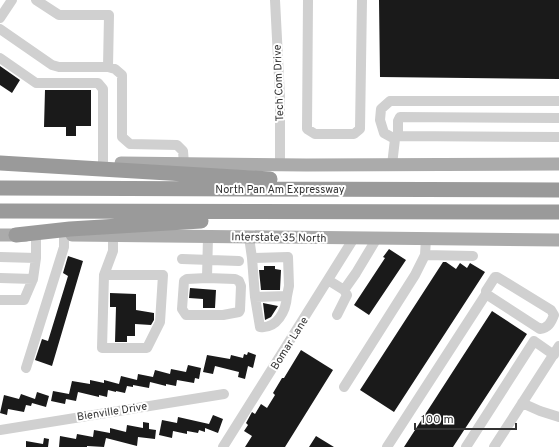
<svg xmlns="http://www.w3.org/2000/svg" width="559" height="447" font-family="Overpass,sans-serif">
<rect width="100%" height="100%" fill="#fff"/>
<path fill="#1a1a1a" d="M 379,0 L 559,0 L 559,79 L 380,77 Z
M 0,66 L 20,80 L 12,93 L 0,85 Z
M 45,90 L 91,90 L 91,126 L 76,126 L 76,136 L 66,136 L 66,127 L 44,127 Z
M 389,249 L 406,260 L 369,315 L 354,305 L 385,258 L 383,257 Z
M 68,256 L 83,261 L 52,366 L 35,360 L 42,339 L 48,341 L 68,276 L 63,273 Z
M 443,262 L 446,262 L 456,269 L 460,263 L 467,268 L 470,263 L 485,272 L 394,412 L 360,390 Z
M 264,266 L 275,266 L 275,269 L 281,270 L 280,290 L 261,290 L 259,270 L 264,270 Z
M 190,288 L 216,290 L 215,308 L 203,308 L 203,299 L 189,298 Z
M 110,293 L 136,294 L 136,310 L 154,313 L 154,320 L 151,325 L 135,324 L 135,336 L 127,336 L 127,342 L 115,342 L 116,307 L 110,307 Z
M 263,303 L 278,306 L 271,317 L 265,320 Z
M 492,311 L 527,334 L 453,447 L 404,447 Z
M 301,350 L 333,370 L 285,447 L 245,447 L 252,436 L 244,431 L 248,425 L 246,423 L 252,412 L 255,414 L 261,404 L 267,408 L 275,395 L 273,393 L 282,378 L 284,378 Z
M 248,352 L 256,355 L 253,368 L 248,366 L 245,379 L 238,377 L 239,372 L 215,366 L 213,374 L 203,372 L 207,355 L 230,359 L 231,355 L 243,358 L 244,354 L 247,355 Z
M 188,365 L 201,368 L 199,379 L 195,378 L 194,383 L 177,380 L 176,386 L 166,384 L 166,386 L 150,382 L 149,388 L 133,385 L 133,387 L 127,386 L 125,393 L 116,391 L 116,392 L 108,390 L 107,397 L 99,395 L 99,397 L 78,392 L 76,401 L 66,399 L 65,404 L 51,401 L 53,391 L 69,394 L 72,381 L 90,384 L 90,380 L 104,383 L 104,380 L 119,384 L 121,376 L 137,380 L 138,374 L 153,377 L 155,370 L 170,374 L 171,369 L 186,372 Z
M 37,392 L 49,396 L 46,407 L 32,403 L 31,406 L 26,405 L 24,412 L 8,409 L 7,415 L 0,413 L 4,395 L 19,399 L 21,394 L 35,399 Z
M 213,415 L 223,419 L 218,433 L 205,428 L 205,432 L 199,430 L 198,433 L 187,431 L 187,434 L 173,431 L 172,438 L 159,435 L 162,420 L 177,423 L 178,417 L 209,424 Z
M 143,422 L 149,423 L 149,429 L 156,430 L 155,439 L 138,437 L 137,446 L 106,438 L 104,447 L 87,446 L 87,447 L 59,447 L 60,436 L 76,439 L 77,434 L 93,437 L 94,430 L 110,433 L 110,428 L 126,432 L 127,425 L 143,428 Z
M 316,436 L 334,447 L 309,447 Z
M 44,438 L 49,439 L 48,447 L 26,447 L 26,441 L 43,444 Z"/>
<g fill="none" stroke-linecap="round" stroke-linejoin="round">
<path stroke="#d0d0d0" stroke-width="10" d="M 36,0 L 59,15 L 109,15 L 108,67
M 275,0 L 280,97 L 280,165
M 308,0 L 307,129 L 315,134 L 354,134 L 360,129 L 362,0
M 0,18 L 12,0
M 0,29 L 52,65 L 59,67 L 108,67 L 115,69 L 122,75 L 122,137 L 130,144 L 177,145 L 183,151 L 184,164
M 0,58 L 36,83 L 98,83 L 103,89 L 103,163
M 398,136 L 398,121 L 400,117 L 559,118
M 395,139 L 384,133 L 380,120 L 381,109 L 390,101 L 559,101
M 392,165 L 395,139 L 398,136 L 559,137
M 249,237 L 252,258 L 288,257 L 289,286 L 287,296 L 255,297 L 252,258
M 425,255 L 473,256
M 0,257 L 36,258
M 182,259 L 239,261
M 104,275 L 163,275 L 160,322 L 147,348 L 102,348 L 104,275 L 113,251 L 113,236
M 495,277 L 497,277 L 551,310 L 554,315 C 551,323 548,328 540,329 L 486,294 L 486,291 Z
M 0,278 L 33,279 L 36,258 L 36,235
M 207,278 L 187,279 L 184,281 L 182,309 L 186,315 L 223,315 L 239,312 L 240,310 L 241,286 L 239,281 L 235,279 L 207,278 L 208,237
M 328,280 L 344,290 L 356,273 L 377,238
M 255,297 L 260,327 C 277,329 286,311 287,296
M 0,300 L 24,300 L 33,279
M 337,315 L 347,295 L 344,290
M 26,368 L 64,247 L 64,235
M 344,387 L 415,275 L 425,255 L 426,239
M 522,403 L 540,411 L 559,417
M 0,430 L 224,394
M 223,447 L 354,238
M 387,447 L 486,294
M 466,447 L 534,341 L 554,355
M 494,447 L 559,346"/>
<path stroke="#ababab" stroke-width="13" d="M 121,163 L 306,165 L 559,164
M 0,235 L 26,235
M 72,235 L 559,240"/>
<path stroke="#9a9a9a" stroke-width="15" d="M 0,163 L 270,179
M 0,188 L 559,190
M 0,211 L 559,212
M 16,235 L 70,229 L 201,221"/>
</g>
<g text-anchor="middle" stroke-width="4" stroke-linejoin="round" paint-order="stroke">
<g font-size="11" fill="#333" stroke="#fff">
<text transform="translate(278 83) rotate(-92)" y="4">Tech Com Drive</text>
<text x="280" y="193">North Pan Am Expressway</text>
<text transform="translate(279 237) rotate(1)" y="4">Interstate 35 North</text>
<text transform="translate(289 343) rotate(-58)" y="4">Bomar Lane</text>
<text transform="translate(112 411) rotate(-9)" y="4">Bienville Drive</text>
</g>
</g>
<path d="M415 423v6h101v-6" fill="none" stroke="#333333" stroke-width="2"/>
<text x="421" y="423" font-size="12" fill="#333333" stroke="#ffffff" stroke-width="3" paint-order="stroke">100 m</text>
</svg>
